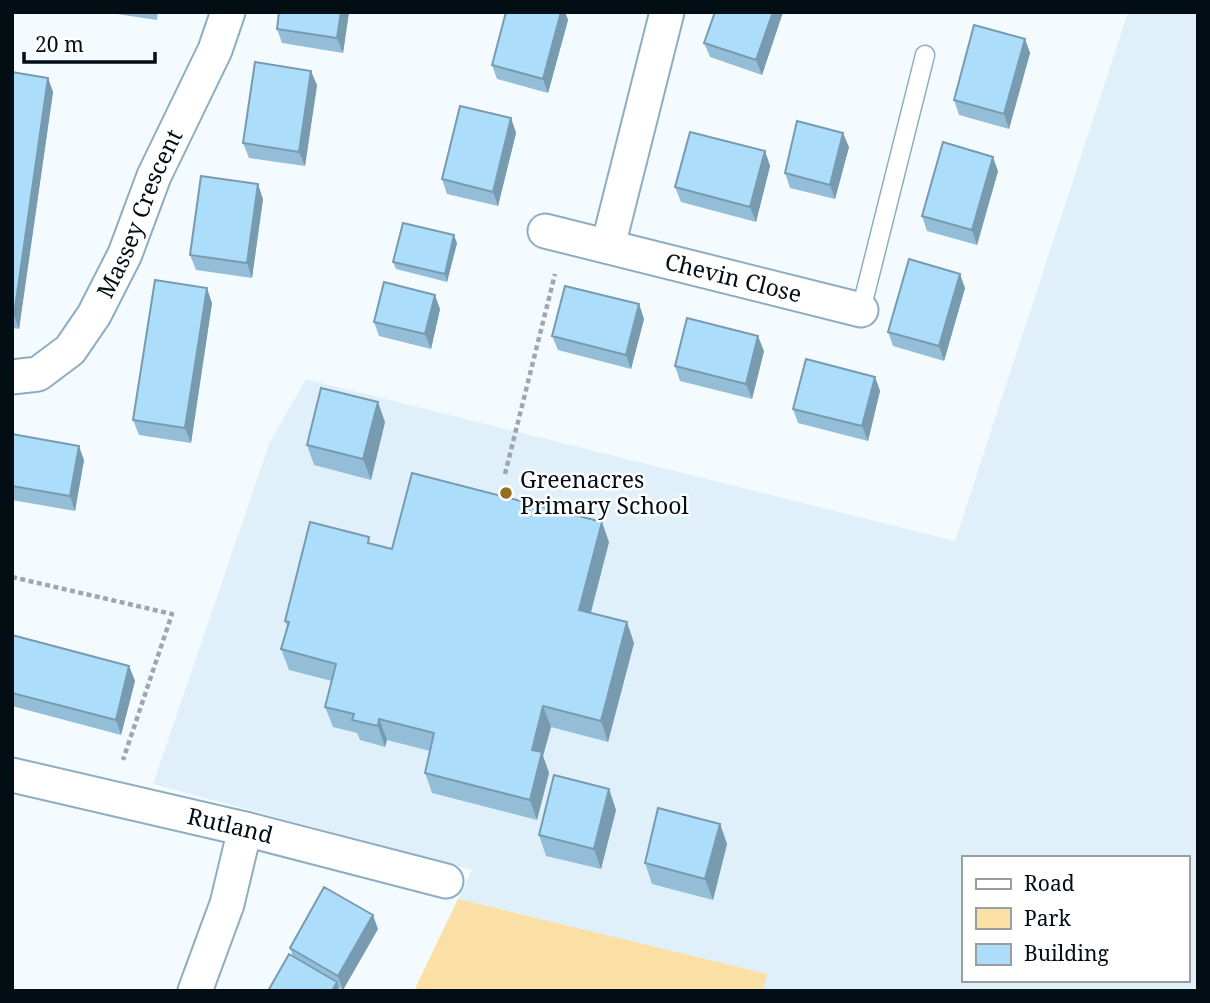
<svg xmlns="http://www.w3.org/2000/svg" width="1210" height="1003" font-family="'Noto Serif',serif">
<rect width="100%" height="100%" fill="#f4fbff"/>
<path fill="#e0f0fb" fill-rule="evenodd" d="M 1128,12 L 1198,12 L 1198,991 L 414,991 L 472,870 L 153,784 L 269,444 L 306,379 L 955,541 ZM 963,858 L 1187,858 L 1187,980 L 963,980 Z"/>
<path fill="#fae0a5" d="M 458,899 L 767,974 L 763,991 L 414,991 Z"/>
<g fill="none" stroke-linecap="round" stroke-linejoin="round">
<defs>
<path id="lane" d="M 861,310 L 925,55"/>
<g id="street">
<path id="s1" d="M 545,231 L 861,310"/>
<path d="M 608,246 L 667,12"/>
<path id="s2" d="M 12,377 L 38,374 L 70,350 L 94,315 L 125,254 L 154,176 L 215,50 L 228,12"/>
<path id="s3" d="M 12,775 L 245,829 L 446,881"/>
<path d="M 195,991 L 227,904 L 245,829"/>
</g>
</defs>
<use href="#lane" stroke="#8dadc2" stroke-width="21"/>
<use href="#street" stroke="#8dadc2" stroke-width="37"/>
<path stroke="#9fa7ac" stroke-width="4.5" stroke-dasharray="5 3.5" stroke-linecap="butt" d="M 505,474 L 555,274
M 12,577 L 172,614 L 123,760"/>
<use href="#lane" stroke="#fff" stroke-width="18"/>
<use href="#street" stroke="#fff" stroke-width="33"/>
</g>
<path fill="#94bed8" d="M 103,12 L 158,12 L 157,20 Z
M 279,12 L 349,12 L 343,53 L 282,43 L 277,29 Z
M 506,12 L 565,12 L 568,20 L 548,93 L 497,79 L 492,65 Z
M 783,12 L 762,75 L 710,57 L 704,43 Z
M 1025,39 L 1030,53 L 1009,129 L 959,115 L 954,100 Z
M 12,72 L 48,78 L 53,92 L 19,329 L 12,328 Z
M 317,85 L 305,166 L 249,158 L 243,143 Z
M 511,118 L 516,133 L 498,206 L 447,194 L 442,179 Z
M 849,147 L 835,199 L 790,188 L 785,173 Z
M 765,151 L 770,166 L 756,222 L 681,202 L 675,187 Z
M 998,171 L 977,245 L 927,231 L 922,216 Z
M 263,199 L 252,278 L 196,270 L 190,255 Z
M 457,243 L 447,282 L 396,269 L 393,262 Z
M 965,288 L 944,361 L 893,346 L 888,332 Z
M 212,303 L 191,443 L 139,435 L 133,420 Z
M 639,304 L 644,319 L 631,369 L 558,350 L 552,336 Z
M 440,309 L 431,349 L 379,336 L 374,322 Z
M 764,351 L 752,399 L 680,381 L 675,366 Z
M 875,377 L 880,391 L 868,441 L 798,423 L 793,409 Z
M 385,422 L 371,480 L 314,465 L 307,445 Z
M 12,434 L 84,460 L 75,511 L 12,500 Z
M 609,542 L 591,613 L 634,643 L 608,742 L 551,727 L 543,756 L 549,773 L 537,820 L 432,793 L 425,773 L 430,751 L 387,740 L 385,747 L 360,740 L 357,733 L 333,727 L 325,707 L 332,681 L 289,670 L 281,649 L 287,626 L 285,621 L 372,544 L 392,549 Z
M 12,635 L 129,666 L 135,681 L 121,735 L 12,706 Z
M 609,789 L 616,810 L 601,869 L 546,856 L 539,835 Z
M 720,824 L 727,844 L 713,900 L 652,884 L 645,863 Z
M 378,929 L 343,990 L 293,957 L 290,948 Z"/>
<path fill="#789bb0" d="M 341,12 L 349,12 L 343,53 L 337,38 Z
M 561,12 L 565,12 L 568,20 L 548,93 L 543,79 Z
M 773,12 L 783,12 L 762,75 L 756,60 Z
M 1025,39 L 1030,53 L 1009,129 L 1004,114 Z
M 311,71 L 317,85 L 305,166 L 299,152 Z
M 48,78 L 53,92 L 19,329 L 14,315 Z
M 511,118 L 516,133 L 498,206 L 493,192 Z
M 843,133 L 849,147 L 835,199 L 830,185 Z
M 765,151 L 770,166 L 756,222 L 750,207 Z
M 993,157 L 998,171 L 977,245 L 972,230 Z
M 258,184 L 263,199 L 252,278 L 247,263 Z
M 454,235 L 457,243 L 447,282 L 445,274 Z
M 960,274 L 965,288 L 944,361 L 939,346 Z
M 207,288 L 212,303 L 191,443 L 185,428 Z
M 435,295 L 440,309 L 431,349 L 425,334 Z
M 639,304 L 644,319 L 631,369 L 626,355 Z
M 758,336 L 764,351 L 752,399 L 746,384 Z
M 875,377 L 880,391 L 868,441 L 862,426 Z
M 378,402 L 385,422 L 371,480 L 363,459 Z
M 79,446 L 84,460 L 75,511 L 70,496 Z
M 602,522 L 609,542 L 586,630 L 579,610 Z
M 627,622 L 634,643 L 608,742 L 601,721 Z
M 129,666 L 135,681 L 121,735 L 116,720 Z
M 543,706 L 551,727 L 543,756 L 549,773 L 537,820 L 530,800 L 532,750 Z
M 379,719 L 387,740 L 385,747 L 378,726 Z
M 609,789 L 616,810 L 601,869 L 594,849 Z
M 720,824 L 727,844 L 713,900 L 705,879 Z
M 373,915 L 378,929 L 343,990 L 338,976 Z
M 337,982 L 340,991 L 332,991 Z"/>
<path fill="#acddfb" stroke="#789bb0" stroke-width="2" d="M 279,12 L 341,12 L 337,38 L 277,29 Z
M 506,12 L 561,12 L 543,79 L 492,65 Z
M 715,12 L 773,12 L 756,60 L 704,43 Z
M 974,25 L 1025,39 L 1004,114 L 954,100 Z
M 255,62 L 311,71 L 299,152 L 243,143 Z
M 12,72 L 48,78 L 14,315 L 12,314 Z
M 460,106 L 511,118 L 493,192 L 442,179 Z
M 797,121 L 843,133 L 830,185 L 785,173 Z
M 690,132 L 765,151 L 750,207 L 675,187 Z
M 943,142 L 993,157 L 972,230 L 922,216 Z
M 201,176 L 258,184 L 247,263 L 190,255 Z
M 403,223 L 454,235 L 445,274 L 393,262 Z
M 909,259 L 960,274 L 939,346 L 888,332 Z
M 155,280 L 207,288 L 185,428 L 133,420 Z
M 384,282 L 435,295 L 425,334 L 374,322 Z
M 565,286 L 639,304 L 626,355 L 552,336 Z
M 687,318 L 758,336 L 746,384 L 675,366 Z
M 806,359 L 875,377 L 862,426 L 793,409 Z
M 321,388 L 378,402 L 363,459 L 307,445 Z
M 12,434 L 79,446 L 70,496 L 12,486 Z
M 412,473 L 602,522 L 579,610 L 627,622 L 601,721 L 543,706 L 532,750 L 542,752 L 530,800 L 425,773 L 434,733 L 379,719 L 378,726 L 352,720 L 354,714 L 325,707 L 336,664 L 281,649 L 289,622 L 285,621 L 310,522 L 369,537 L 368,543 L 392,549 Z
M 12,635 L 129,666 L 116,720 L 12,693 Z
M 554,775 L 609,789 L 594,849 L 539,835 Z
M 658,808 L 720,824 L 705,879 L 645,863 Z
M 324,887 L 373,915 L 338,976 L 290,948 Z
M 289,954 L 337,982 L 332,991 L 268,991 Z"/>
<circle fill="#927218" stroke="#fff" stroke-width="2.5" cx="506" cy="493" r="7"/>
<g text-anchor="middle" stroke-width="5" stroke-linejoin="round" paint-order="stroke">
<g font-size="23" fill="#030d14" stroke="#fff">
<text dy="8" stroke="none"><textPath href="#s2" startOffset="220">Massey Crescent</textPath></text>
<text dy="8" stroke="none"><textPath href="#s1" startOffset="194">Chevin Close</textPath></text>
<text dy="8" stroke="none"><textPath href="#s3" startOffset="224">Rutland</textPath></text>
</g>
<g font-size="23" fill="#030d14" stroke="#fff" text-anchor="start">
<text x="520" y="488">Greenacres<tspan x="520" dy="26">Primary School</tspan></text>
</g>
</g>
<rect width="1210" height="1003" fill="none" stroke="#030d14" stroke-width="28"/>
<rect x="962" y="856" width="228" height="126" fill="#ffffff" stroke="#9a9ea1" stroke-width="2"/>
<rect x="976" y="879" width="35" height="10" fill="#ffffff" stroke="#9a9ea1" stroke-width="2"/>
<text x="1024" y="891" font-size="21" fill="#030d14">Road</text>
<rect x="976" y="908" width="35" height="21" fill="#fae0a5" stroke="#9a9ea1" stroke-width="2"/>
<text x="1024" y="926" font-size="21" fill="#030d14">Park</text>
<rect x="976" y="944" width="35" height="21" fill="#acddfb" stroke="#9a9ea1" stroke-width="2"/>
<text x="1024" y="961" font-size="21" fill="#030d14">Building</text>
<path d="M24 52v10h131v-10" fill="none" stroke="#030d14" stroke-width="3.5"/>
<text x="35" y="52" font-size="21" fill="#030d14" stroke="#ffffff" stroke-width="5" paint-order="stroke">20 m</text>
</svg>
